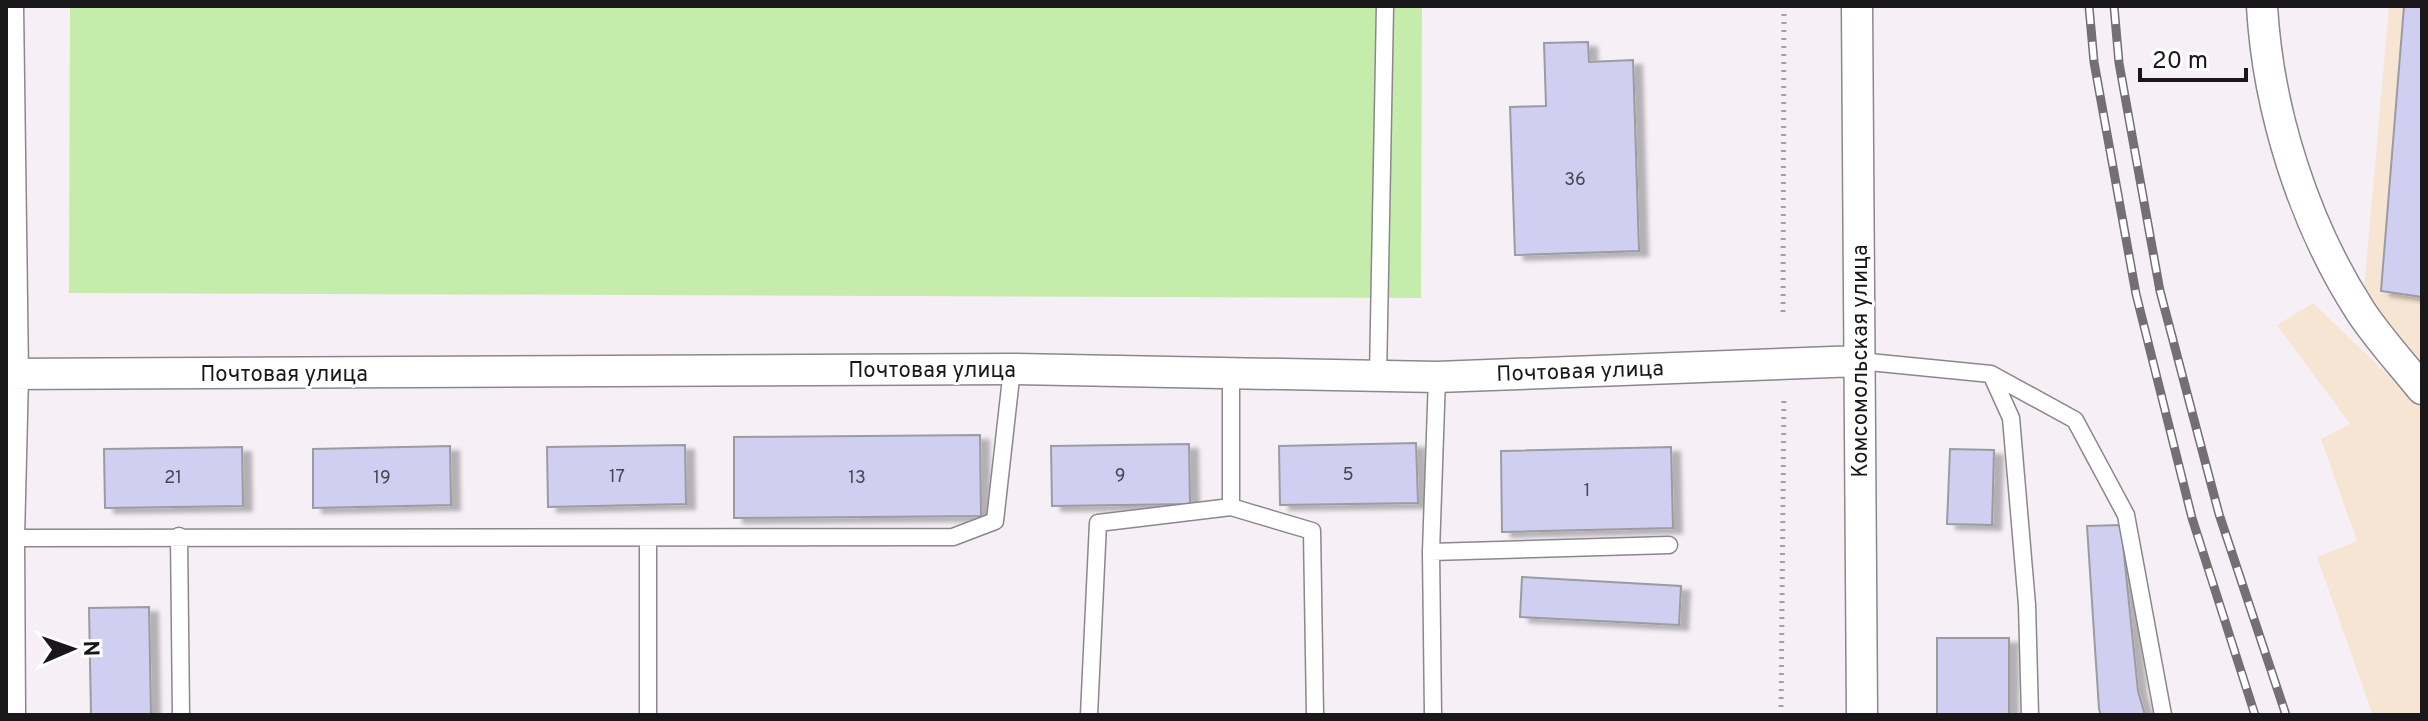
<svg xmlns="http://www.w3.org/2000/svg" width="2428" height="721" font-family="Overpass,sans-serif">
<defs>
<filter id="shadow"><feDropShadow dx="9" dy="5" stdDeviation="2" flood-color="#0004"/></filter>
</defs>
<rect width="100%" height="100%" fill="#f6f0f6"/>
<path fill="#f6e5d3" d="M 2389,6 L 2422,6 L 2422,374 L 2364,290 Z
M 2313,303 L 2422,408 L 2422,715 L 2373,715 L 2317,557 L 2357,541 L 2321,439 L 2350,424 L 2277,325 Z"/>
<path fill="#c6ecac" d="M 70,6 L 1422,6 L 1421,298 L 69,293 Z"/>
<path fill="#d0cff2" stroke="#9b9ba2" stroke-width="2" filter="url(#shadow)" d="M 2404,6 L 2422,6 L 2422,297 L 2381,291 Z
M 1588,42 L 1589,62 L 1633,60 L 1639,251 L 1515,255 L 1510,107 L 1546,106 L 1544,43 Z
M 980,435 L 981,516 L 734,518 L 734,437 Z
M 1416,443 L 1418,503 L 1280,505 L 1279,446 Z
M 1189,444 L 1190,504 L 1052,506 L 1051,446 Z
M 685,445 L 686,504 L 548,507 L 547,447 Z
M 450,446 L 451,505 L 313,508 L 313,449 Z
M 242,447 L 243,506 L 105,508 L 104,449 Z
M 1671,447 L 1673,528 L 1502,532 L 1501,451 Z
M 1950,449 L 1994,450 L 1992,525 L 1947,524 Z
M 2121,525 L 2138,691 L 2145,715 L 2101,715 L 2099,709 L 2087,526 Z
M 1522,577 L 1681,586 L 1679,625 L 1520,617 Z
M 149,607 L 151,715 L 91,715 L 89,608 Z
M 1937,638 L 2009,638 L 2009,715 L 1937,715 Z"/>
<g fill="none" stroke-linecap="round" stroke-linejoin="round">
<defs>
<path id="service" d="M 1859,361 L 1991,374 L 2011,418 L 2027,605 L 2030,715
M 1231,371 L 1231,507 L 1312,531 L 1315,715
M 1991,374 L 2075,420 L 2126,515 L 2163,715
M 1378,377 L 1385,6
M 179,536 L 181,715
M 9,538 L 953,537 L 995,521 L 1012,369
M 648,538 L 648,715
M 1431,552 L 1669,545
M 1089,715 L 1098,523 L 1231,507
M 1433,715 L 1431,552 L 1437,377"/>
<path id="minor" d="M 8,6 L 13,375 L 9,538 L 10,715
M 1857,6 L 1862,715
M 2262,6 C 2268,111 2304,224 2361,312 C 2379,339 2402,364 2422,389
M 6,374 L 1012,369 L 1437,377 L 1859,361"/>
</defs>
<use href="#service" stroke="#8c878c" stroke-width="19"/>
<use href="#minor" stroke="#8c878c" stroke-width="33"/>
<path stroke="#a49fa4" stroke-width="5" stroke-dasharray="2 6" stroke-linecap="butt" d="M 1783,312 L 1784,6
M 1781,715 L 1784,395"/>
<use href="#service" stroke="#fff" stroke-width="16"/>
<use href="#minor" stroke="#fff" stroke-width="30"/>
<defs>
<path id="rail" d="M 2089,6 L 2094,62 L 2136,294 L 2192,518 L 2255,715
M 2114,6 L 2119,63 L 2160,291 L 2219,514 L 2286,715"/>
</defs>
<use href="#rail" stroke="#736f73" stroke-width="9"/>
<use href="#rail" stroke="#fff" stroke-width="6" stroke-dasharray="18" stroke-linecap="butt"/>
</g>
<g text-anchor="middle" stroke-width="6" stroke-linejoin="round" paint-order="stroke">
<g font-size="18" fill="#474550">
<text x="1575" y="185">36</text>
<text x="1348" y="480">5</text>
<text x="1120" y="481">9</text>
<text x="617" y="482">17</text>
<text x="173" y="483">21</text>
<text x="382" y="483">19</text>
<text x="857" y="483">13</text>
<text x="1587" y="496">1</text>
</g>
<g font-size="22" fill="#19171a" stroke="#fff">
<text transform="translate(1859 361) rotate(-90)" y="8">Комсомольская улица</text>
<text x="932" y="377">Почтовая улица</text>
<text transform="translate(1580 370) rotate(-2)" y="8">Почтовая улица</text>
<text x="284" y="381">Почтовая улица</text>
</g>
</g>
<rect width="2428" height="721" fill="none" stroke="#19171a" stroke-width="16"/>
<g transform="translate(72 649) rotate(88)" stroke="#ffffff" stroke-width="6" paint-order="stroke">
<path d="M0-6L14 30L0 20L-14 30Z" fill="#19171a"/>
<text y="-12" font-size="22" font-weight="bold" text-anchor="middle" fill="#19171a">N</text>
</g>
<path d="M2140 68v12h106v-12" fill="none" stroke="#19171a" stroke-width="4"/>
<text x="2152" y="68" font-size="24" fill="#19171a" stroke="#ffffff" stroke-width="6" paint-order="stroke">20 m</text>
</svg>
